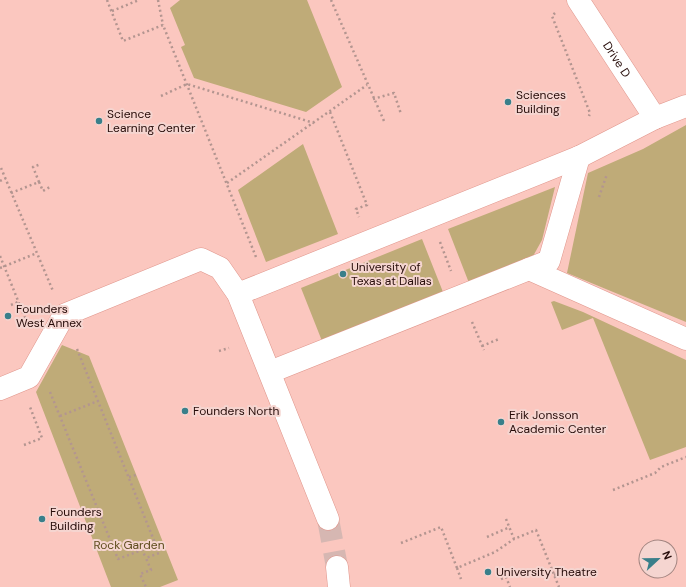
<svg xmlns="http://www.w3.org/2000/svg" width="686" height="587" font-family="'DM Sans',sans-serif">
<rect width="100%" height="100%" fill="#f5d5d0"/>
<path fill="#fbc7bf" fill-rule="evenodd" d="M 0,0 L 686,0 L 686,587 L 0,587 ZM 646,547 L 670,547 L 670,571 L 646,571 Z"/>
<path fill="#bfab78" d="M 180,0 L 307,0 L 342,87 L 306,112 L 194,78 L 181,47 L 185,45 L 170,8 Z
M 686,125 L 686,322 L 567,273 L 588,173 L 643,149 Z
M 303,144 L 338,234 L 266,262 L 238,190 Z
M 555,187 L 542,240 L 532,258 L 469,283 L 448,229 Z
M 422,239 L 443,292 L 322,341 L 301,288 Z
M 554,301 L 583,312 L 686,360 L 686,447 L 650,460 L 593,318 L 562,330 L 551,302 Z
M 62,345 L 89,356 L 178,580 L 160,587 L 111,587 L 36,392 Z"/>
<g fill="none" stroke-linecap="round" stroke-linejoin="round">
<path stroke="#d6b7b2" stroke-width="22" stroke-dasharray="22 11" stroke-linecap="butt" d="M 328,519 L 337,567"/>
<defs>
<g id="street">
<path id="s1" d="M 578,0 L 655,118"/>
<path d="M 529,269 L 686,339"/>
<path d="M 238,294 L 579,157 L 655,118 L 686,106"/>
<path d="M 270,372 L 549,261 L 579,157"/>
<path d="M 0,389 L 29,377 L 64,315 L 201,259 L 220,268 L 238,294 L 328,519"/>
<path d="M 337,567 L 339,587"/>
</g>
</defs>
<use href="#street" stroke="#e0968c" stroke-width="23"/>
<path stroke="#b39590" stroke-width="2.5" stroke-dasharray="2 3" stroke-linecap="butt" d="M 107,0 L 123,41 L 163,25 L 256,257
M 158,0 L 163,25
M 331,0 L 384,121
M 112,11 L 139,0
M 555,13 L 552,16 L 590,113 L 589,116
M 161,96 L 187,84 L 314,123
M 373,99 L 394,93 L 401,114
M 330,112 L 367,205 L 356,209 L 359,217
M 1,168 L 53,291
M 0,181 L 6,178
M 39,182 L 43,191 L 50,187
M 227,183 L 367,85
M 11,193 L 39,182 L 33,167 L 41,164
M 599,197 L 607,174
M 440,242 L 451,271
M 0,256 L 27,323
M 0,268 L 37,253
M 11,305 L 18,302
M 472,322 L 484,350
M 482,346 L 499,339
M 77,349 L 159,553 L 146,558 L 151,570 L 140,574 L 146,587
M 219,351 L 229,348
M 50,392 L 118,559 L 142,550 L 146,558
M 60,416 L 98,401
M 24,445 L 42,438 L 30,407
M 129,477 L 136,475
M 613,490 L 655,473 L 661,467 L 686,457
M 506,519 L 514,539
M 487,537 L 510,527
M 401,543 L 441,527 L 457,568 L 495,552 L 514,539 L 536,530 L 559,587
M 155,544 L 162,542
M 457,568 L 461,579
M 554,575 L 564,571
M 501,579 L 506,577 L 510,587"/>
<use href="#street" stroke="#fff" stroke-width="22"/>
</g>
<g fill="#397f8a" stroke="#f5d5d0" stroke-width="1.5">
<circle cx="508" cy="102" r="4"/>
<circle cx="99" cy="121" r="4"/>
<circle cx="343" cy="274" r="4"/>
<circle cx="8" cy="316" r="4"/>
<circle cx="185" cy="411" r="4"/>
<circle cx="501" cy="422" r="4"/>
<circle cx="42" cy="519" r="4"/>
<circle cx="488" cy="572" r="4"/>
</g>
<g text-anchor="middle" stroke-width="4" stroke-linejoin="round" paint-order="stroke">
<g font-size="12" fill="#260c09" stroke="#f5d5d0">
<text dy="4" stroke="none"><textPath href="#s1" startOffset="71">Drive D</textPath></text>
</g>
<g font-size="12" fill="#260c09" stroke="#f5d5d0" text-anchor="start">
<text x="516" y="99">Sciences<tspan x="516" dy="14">Building</tspan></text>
<text x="107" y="118">Science<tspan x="107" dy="14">Learning Center</tspan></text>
<text x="351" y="271">University of<tspan x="351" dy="14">Texas at Dallas</tspan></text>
<text x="16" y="313">Founders<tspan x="16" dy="14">West Annex</tspan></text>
<text x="193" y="415">Founders North</text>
<text x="509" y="419">Erik Jonsson<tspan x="509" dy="14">Academic Center</tspan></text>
<text x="50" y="516">Founders<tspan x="50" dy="14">Building</tspan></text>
<text x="496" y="576">University Theatre</text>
</g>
<g font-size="12" fill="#5f4d1e" stroke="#f5d5d0">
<text x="129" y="549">Rock Garden</text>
</g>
</g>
<g transform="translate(658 559) rotate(68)"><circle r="19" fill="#f5d5d0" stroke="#a28580"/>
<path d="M0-3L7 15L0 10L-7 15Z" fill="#397f8a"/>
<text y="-6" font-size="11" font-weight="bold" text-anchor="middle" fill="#260c09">N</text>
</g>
</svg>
